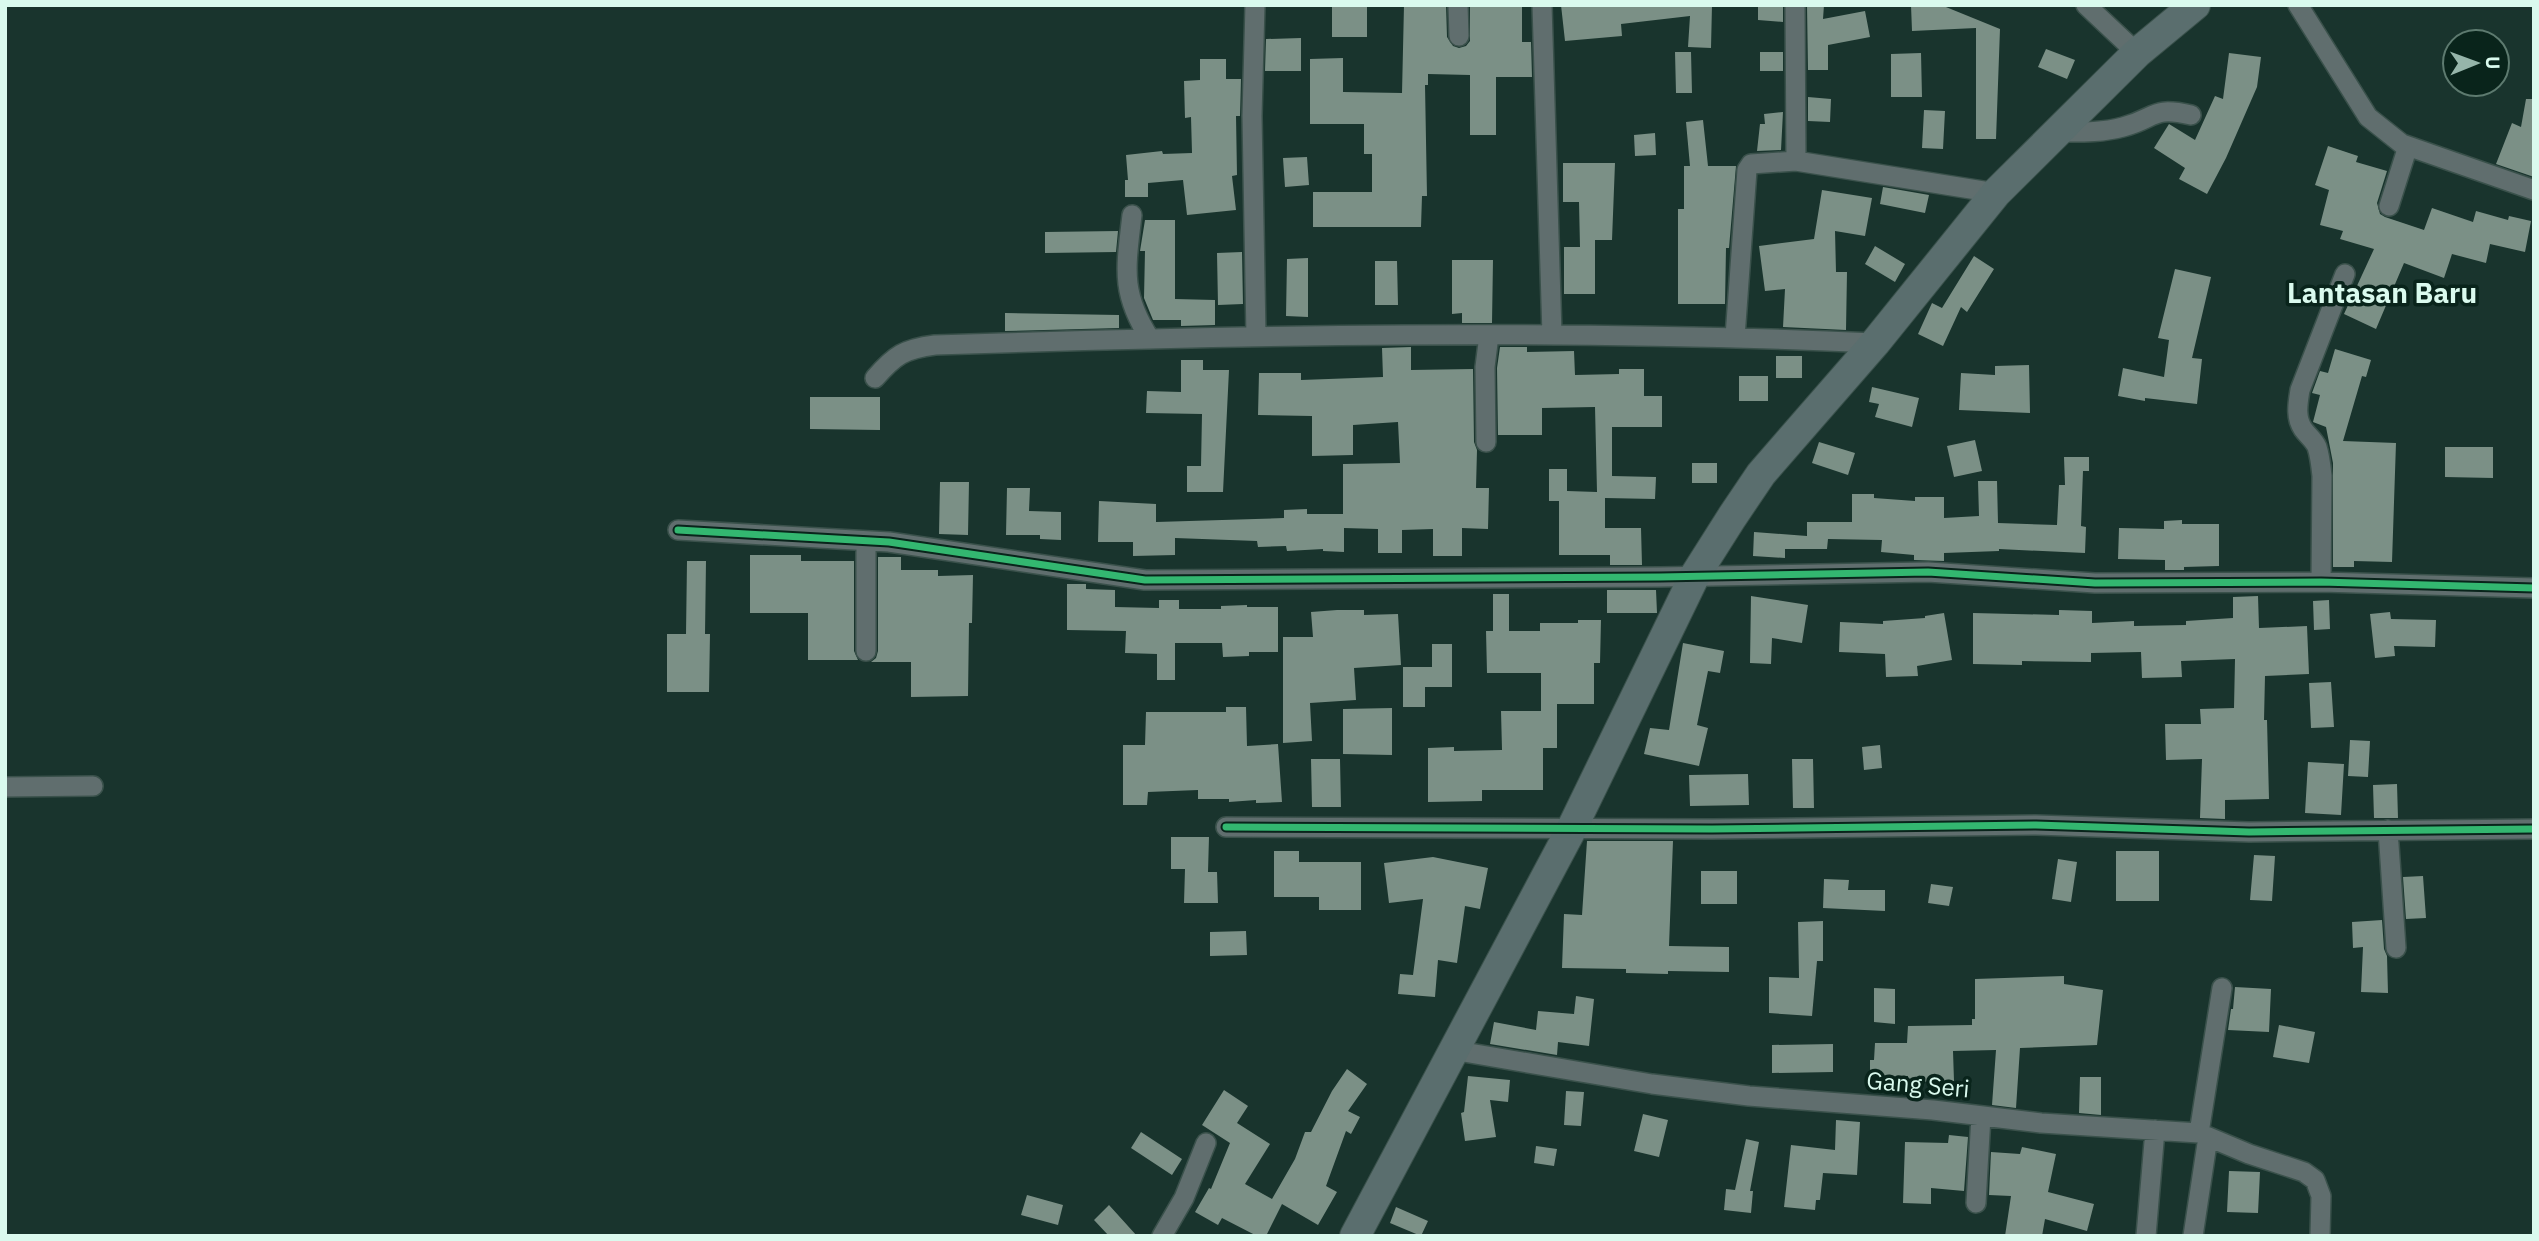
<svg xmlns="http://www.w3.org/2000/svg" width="2539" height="1241" font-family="'IBM Plex Sans',sans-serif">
<rect width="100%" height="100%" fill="#19342d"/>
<path fill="#7b9086" d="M 1332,5 L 1367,5 L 1367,37 L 1332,37 Z
M 1404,5 L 1446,5 L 1447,37 L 1453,46 L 1459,48 L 1466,46 L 1470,41 L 1470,5 L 1522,5 L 1522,42 L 1531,42 L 1532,77 L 1496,77 L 1496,135 L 1470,135 L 1470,75 L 1428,74 L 1428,85 L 1425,85 L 1427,196 L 1422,196 L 1421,227 L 1313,227 L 1313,192 L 1372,192 L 1372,154 L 1364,154 L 1364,124 L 1310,124 L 1310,59 L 1343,58 L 1343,92 L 1402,93 Z
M 1561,5 L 1712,5 L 1711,48 L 1688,47 L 1690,16 L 1621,24 L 1622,36 L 1565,41 Z
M 1758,5 L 1783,5 L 1783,22 L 1758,20 Z
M 1807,5 L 1824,5 L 1823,19 L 1865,11 L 1870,37 L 1828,45 L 1828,70 L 1808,70 Z
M 1911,5 L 1941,5 L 2000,29 L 1996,139 L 1976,139 L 1976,28 L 1912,31 Z
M 1301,38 L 1301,71 L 1265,71 L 1266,39 Z
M 2046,49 L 2075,60 L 2067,79 L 2038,67 Z
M 1675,52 L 1691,52 L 1692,93 L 1676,93 Z
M 1760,52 L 1783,52 L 1783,71 L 1760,71 Z
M 1921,53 L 1922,97 L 1891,97 L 1891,54 Z
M 2229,53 L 2261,57 L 2257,87 L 2226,158 L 2207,194 L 2179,179 L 2185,168 L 2154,148 L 2169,124 L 2195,140 L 2215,96 L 2223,99 Z
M 1200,59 L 1226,59 L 1226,79 L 1241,79 L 1240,116 L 1236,116 L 1237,175 L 1232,176 L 1236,210 L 1187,215 L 1183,180 L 1148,183 L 1148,197 L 1125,197 L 1125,180 L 1128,180 L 1126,155 L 1162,151 L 1163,154 L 1192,153 L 1191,117 L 1185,118 L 1184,81 L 1200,80 Z
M 1808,97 L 1831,99 L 1830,122 L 1808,121 Z
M 2526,99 L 2534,99 L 2534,177 L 2496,164 L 2512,123 L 2521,127 Z
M 1924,110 L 1945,111 L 1943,149 L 1922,148 Z
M 1783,112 L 1781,150 L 1757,151 L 1760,124 L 1765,124 L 1764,114 Z
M 1703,120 L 1708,166 L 1736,166 L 1729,248 L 1726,248 L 1725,304 L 1678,304 L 1678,209 L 1684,209 L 1684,166 L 1690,166 L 1686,122 Z
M 1655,133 L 1656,155 L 1635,156 L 1634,135 Z
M 2328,146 L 2358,156 L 2356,162 L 2387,171 L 2377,203 L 2380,214 L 2385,217 L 2424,230 L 2432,208 L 2473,222 L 2476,211 L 2508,220 L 2509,216 L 2531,221 L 2525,252 L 2490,244 L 2486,263 L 2452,254 L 2444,278 L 2404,263 L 2376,329 L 2344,314 L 2374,249 L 2340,239 L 2343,231 L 2320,225 L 2329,190 L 2315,185 Z
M 1307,157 L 1309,185 L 1285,187 L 1283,158 Z
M 1563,163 L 1615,163 L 1612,240 L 1595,240 L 1595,294 L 1564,294 L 1564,247 L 1580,247 L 1579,202 L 1563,202 Z
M 1883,187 L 1929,195 L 1925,213 L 1880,204 Z
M 1822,190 L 1872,198 L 1865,236 L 1835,231 L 1836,272 L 1847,272 L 1846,330 L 1783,327 L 1785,289 L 1765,291 L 1759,246 L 1814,239 Z
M 1145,220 L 1175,220 L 1175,299 L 1215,300 L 1215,325 L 1181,326 L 1181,320 L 1153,320 L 1144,298 L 1145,251 L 1140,251 Z
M 1118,231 L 1116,252 L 1045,253 L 1045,232 Z
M 1875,246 L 1905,264 L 1895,282 L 1865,264 Z
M 1242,252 L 1243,304 L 1218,305 L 1217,253 Z
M 1974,256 L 1994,269 L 1967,312 L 1961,307 L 1943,346 L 1918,334 L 1932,303 L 1942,308 Z
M 1308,258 L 1308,317 L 1286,316 L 1287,259 Z
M 1452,260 L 1493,260 L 1492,323 L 1462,323 L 1462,313 L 1452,314 Z
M 1375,261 L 1397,261 L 1398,305 L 1375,305 Z
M 2175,269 L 2211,277 L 2192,358 L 2202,359 L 2197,404 L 2145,398 L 2145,401 L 2118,396 L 2123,368 L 2164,377 L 2169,340 L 2158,338 Z
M 1005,313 L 1119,315 L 1119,328 L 1005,331 Z
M 1411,347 L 1411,370 L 1473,369 L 1474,442 L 1477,450 L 1476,488 L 1489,488 L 1488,529 L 1462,528 L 1462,556 L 1433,556 L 1433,529 L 1402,530 L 1402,553 L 1378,553 L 1378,529 L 1344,528 L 1344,552 L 1323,551 L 1323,549 L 1287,551 L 1286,546 L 1258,547 L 1257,541 L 1175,538 L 1175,555 L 1133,556 L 1133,542 L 1098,542 L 1099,501 L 1156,504 L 1156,522 L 1284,518 L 1284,510 L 1307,509 L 1307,514 L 1343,514 L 1343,464 L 1400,463 L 1398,422 L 1353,425 L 1353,455 L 1312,456 L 1312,416 L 1258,415 L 1259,373 L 1301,373 L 1301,380 L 1383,377 L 1382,348 Z
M 1500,347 L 1527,347 L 1527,352 L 1574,351 L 1575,375 L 1619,374 L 1619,369 L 1644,369 L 1644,396 L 1662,396 L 1662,427 L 1612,427 L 1612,476 L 1656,477 L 1655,499 L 1605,498 L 1605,528 L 1641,528 L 1642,565 L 1610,565 L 1610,555 L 1559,555 L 1559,501 L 1549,501 L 1549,469 L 1567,469 L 1567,491 L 1597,492 L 1595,407 L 1542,408 L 1542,435 L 1498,435 L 1497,368 Z
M 2335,349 L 2371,360 L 2366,377 L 2362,376 L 2343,441 L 2396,443 L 2392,562 L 2354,561 L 2354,567 L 2333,567 L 2333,463 L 2326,427 L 2313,422 L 2320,395 L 2312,393 L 2320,371 L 2328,373 Z
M 1776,356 L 1802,356 L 1802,378 L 1776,378 Z
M 1181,360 L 1203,360 L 1203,370 L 1229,370 L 1223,492 L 1187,492 L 1187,466 L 1201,466 L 1202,414 L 1146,413 L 1147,391 L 1181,392 Z
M 2029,365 L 2030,413 L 1959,410 L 1961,373 L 1995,375 L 1995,366 Z
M 1739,376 L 1768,376 L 1768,401 L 1739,401 Z
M 1872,387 L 1919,398 L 1912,427 L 1875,417 L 1879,404 L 1869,402 Z
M 810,397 L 880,397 L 880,430 L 810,429 Z
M 1975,440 L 1982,471 L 1954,477 L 1947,446 Z
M 1819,442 L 1855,453 L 1848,475 L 1812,463 Z
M 2445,447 L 2493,447 L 2493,478 L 2445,477 Z
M 2064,457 L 2089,457 L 2089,471 L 2083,471 L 2081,526 L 2086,527 L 2085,553 L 1999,549 L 1999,551 L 1944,553 L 1944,561 L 1914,560 L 1914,555 L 1881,552 L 1882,540 L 1828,539 L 1827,549 L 1785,549 L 1785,558 L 1753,556 L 1754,532 L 1807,536 L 1807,522 L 1852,522 L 1852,494 L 1874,494 L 1874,498 L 1915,501 L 1915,497 L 1944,497 L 1944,518 L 1979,516 L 1978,481 L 1997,481 L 1998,523 L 2057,525 L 2059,485 L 2065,485 Z
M 1692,463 L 1717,463 L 1717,483 L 1692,483 Z
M 940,482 L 969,482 L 968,535 L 939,534 Z
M 1007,488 L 1030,488 L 1029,511 L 1061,512 L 1061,540 L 1040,539 L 1040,535 L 1006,535 Z
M 2182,520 L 2182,524 L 2219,524 L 2219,566 L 2184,567 L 2184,570 L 2165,570 L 2165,560 L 2118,559 L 2119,528 L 2164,529 L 2164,521 Z
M 750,555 L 801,555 L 801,561 L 854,561 L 854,651 L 858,660 L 808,660 L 808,613 L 750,613 Z
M 878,557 L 901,557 L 901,570 L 938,570 L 938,576 L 973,575 L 972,623 L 969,623 L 968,696 L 911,697 L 911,662 L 871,662 L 876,658 L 878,651 Z
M 687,561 L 706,561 L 705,634 L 710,634 L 709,692 L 667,692 L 667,634 L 686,634 Z
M 1067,584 L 1086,584 L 1086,589 L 1115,590 L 1115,607 L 1159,608 L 1159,600 L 1179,600 L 1179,609 L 1221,609 L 1221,606 L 1247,605 L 1247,607 L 1278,607 L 1278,652 L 1249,652 L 1249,656 L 1223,657 L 1222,643 L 1175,643 L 1175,680 L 1157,680 L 1157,654 L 1125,653 L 1126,631 L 1067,630 Z
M 1607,590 L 1656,590 L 1657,613 L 1607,613 Z
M 1493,594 L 1509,594 L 1509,631 L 1540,631 L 1540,623 L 1578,623 L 1578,620 L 1601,620 L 1600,663 L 1594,663 L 1594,704 L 1557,704 L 1557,748 L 1543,748 L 1543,790 L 1482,790 L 1482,801 L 1428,802 L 1428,748 L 1454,747 L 1454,751 L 1502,750 L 1501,711 L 1541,711 L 1541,673 L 1487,673 L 1486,631 L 1493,631 Z
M 1751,596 L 1808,605 L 1802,643 L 1772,638 L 1771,664 L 1750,663 Z
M 2258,596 L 2259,628 L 2307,626 L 2309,674 L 2265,676 L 2264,720 L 2267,720 L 2269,799 L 2225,800 L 2225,819 L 2200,818 L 2202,759 L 2166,760 L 2165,724 L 2201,724 L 2200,709 L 2234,708 L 2235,659 L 2181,661 L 2182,677 L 2142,678 L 2141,652 L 2091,653 L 2091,662 L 2022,661 L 2022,665 L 1973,664 L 1973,613 L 2059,615 L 2059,610 L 2092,611 L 2092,623 L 2134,621 L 2134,626 L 2186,625 L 2186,621 L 2233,618 L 2233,597 Z
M 2329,600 L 2330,629 L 2314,630 L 2313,601 Z
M 1337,610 L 1364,610 L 1364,615 L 1398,614 L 1401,665 L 1354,668 L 1356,700 L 1310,703 L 1312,741 L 1283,743 L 1283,637 L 1313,637 L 1311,612 Z
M 2390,612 L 2391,619 L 2436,620 L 2435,647 L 2394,646 L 2395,656 L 2375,658 L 2370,614 Z
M 1944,613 L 1952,660 L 1917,666 L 1918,676 L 1886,677 L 1885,654 L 1839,652 L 1840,622 L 1883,624 L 1883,621 L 1925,618 L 1925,616 Z
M 1683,643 L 1724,651 L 1720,673 L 1708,671 L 1697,725 L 1708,728 L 1699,766 L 1644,754 L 1650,728 L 1669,730 Z
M 1432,644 L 1452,644 L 1452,687 L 1425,687 L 1425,707 L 1403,707 L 1403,667 L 1432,667 Z
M 2331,682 L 2334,727 L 2311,728 L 2309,683 Z
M 1226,707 L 1246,707 L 1247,746 L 1278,744 L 1282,802 L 1256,803 L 1256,800 L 1229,802 L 1229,799 L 1198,799 L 1198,790 L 1148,792 L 1147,805 L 1123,805 L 1123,745 L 1145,745 L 1146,712 L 1226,712 Z
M 1392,708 L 1392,755 L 1343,754 L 1343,709 Z
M 2350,740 L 2370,741 L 2368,777 L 2348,776 Z
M 1880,745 L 1882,768 L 1864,770 L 1862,747 Z
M 1311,759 L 1340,759 L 1341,807 L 1312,807 Z
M 1792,759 L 1813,759 L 1814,808 L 1793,808 Z
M 2308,762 L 2344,764 L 2341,815 L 2305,813 Z
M 1748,774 L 1749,805 L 1690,806 L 1689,775 Z
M 2397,784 L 2398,818 L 2374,818 L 2373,785 Z
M 1171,837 L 1209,837 L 1208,872 L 1217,872 L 1218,903 L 1184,903 L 1185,869 L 1171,869 Z
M 1587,841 L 1673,841 L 1669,946 L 1729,947 L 1729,972 L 1668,971 L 1668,974 L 1626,973 L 1626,969 L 1562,968 L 1564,914 L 1582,915 Z
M 1274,851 L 1299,851 L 1299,862 L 1361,862 L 1361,910 L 1319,910 L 1319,897 L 1274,897 Z
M 2116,851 L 2159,851 L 2159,901 L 2116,901 Z
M 2254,855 L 2275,856 L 2272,901 L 2250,900 Z
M 1433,857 L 1488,868 L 1480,909 L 1465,906 L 1457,963 L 1438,960 L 1435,997 L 1398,994 L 1400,974 L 1413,975 L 1423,899 L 1389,903 L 1384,863 Z
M 2058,859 L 2077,862 L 2071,902 L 2052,899 Z
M 1701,871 L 1737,871 L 1737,904 L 1701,904 Z
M 2423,876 L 2426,918 L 2406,919 L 2403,877 Z
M 1824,879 L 1849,880 L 1848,890 L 1885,890 L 1885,911 L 1823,908 Z
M 1931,884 L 1953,887 L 1949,906 L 1928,903 Z
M 2382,920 L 2384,949 L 2387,956 L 2388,993 L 2361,992 L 2363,947 L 2353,948 L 2352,922 Z
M 1823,921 L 1823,961 L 1817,961 L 1812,1016 L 1769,1013 L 1769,977 L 1799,978 L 1798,922 Z
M 1246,931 L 1247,955 L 1210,956 L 1210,932 Z
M 2064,976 L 2064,984 L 2103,990 L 2097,1045 L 2020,1048 L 2016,1108 L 1992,1105 L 1996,1050 L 1953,1051 L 1954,1081 L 1908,1082 L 1908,1076 L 1870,1077 L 1870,1060 L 1874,1060 L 1875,1043 L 1907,1043 L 1908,1026 L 1972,1025 L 1972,1019 L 1975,1019 L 1975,979 Z
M 2235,987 L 2271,989 L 2269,1032 L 2228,1030 L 2231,1009 L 2233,1009 Z
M 1874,988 L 1895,989 L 1895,1024 L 1874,1022 Z
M 1576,996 L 1594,999 L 1589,1046 L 1558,1042 L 1557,1055 L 1490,1044 L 1494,1022 L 1536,1030 L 1538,1011 L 1574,1014 Z
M 2279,1025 L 2315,1032 L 2309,1063 L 2273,1057 Z
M 1833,1044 L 1833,1072 L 1772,1073 L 1772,1045 Z
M 1347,1069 L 1367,1084 L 1348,1111 L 1360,1117 L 1351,1134 L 1346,1131 L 1326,1186 L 1337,1192 L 1318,1225 L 1282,1204 L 1266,1236 L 1257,1236 L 1222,1218 L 1218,1225 L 1195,1212 L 1209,1188 L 1211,1189 L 1230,1143 L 1202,1125 L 1224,1090 L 1248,1106 L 1237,1123 L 1270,1144 L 1245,1184 L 1272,1199 L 1295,1159 L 1305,1132 L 1311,1132 L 1332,1091 Z
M 1468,1076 L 1510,1080 L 1508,1102 L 1490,1100 L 1496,1137 L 1465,1141 L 1461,1113 L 1464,1112 Z
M 2080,1077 L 2101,1077 L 2101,1115 L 2079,1113 Z
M 1566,1091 L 1584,1092 L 1581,1126 L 1564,1125 Z
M 1643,1114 L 1668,1120 L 1659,1157 L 1634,1151 Z
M 1836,1120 L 1860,1122 L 1857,1175 L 1823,1173 L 1820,1200 L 1816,1200 L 1815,1210 L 1784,1207 L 1791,1145 L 1835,1150 Z
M 1141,1132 L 1182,1159 L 1172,1175 L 1131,1148 Z
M 1949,1135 L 1968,1137 L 1964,1191 L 1931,1188 L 1931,1204 L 1903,1203 L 1905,1142 L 1948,1143 Z
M 1746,1139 L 1759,1142 L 1750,1191 L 1753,1191 L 1751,1213 L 1724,1210 L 1726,1189 L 1735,1190 Z
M 1536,1146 L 1557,1149 L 1554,1166 L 1534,1163 Z
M 2022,1147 L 2056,1154 L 2048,1192 L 2094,1204 L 2087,1231 L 2045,1219 L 2042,1236 L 2005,1236 L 2011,1196 L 1989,1195 L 1991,1152 L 2020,1154 Z
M 2229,1171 L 2260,1172 L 2258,1213 L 2227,1212 Z
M 1027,1195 L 1063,1205 L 1058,1225 L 1021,1215 Z
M 1109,1205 L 1137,1236 L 1109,1236 L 1094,1220 Z
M 1396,1207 L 1428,1221 L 1421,1236 L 1390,1223 Z"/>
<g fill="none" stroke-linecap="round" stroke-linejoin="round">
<defs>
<path id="minor" d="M 1255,5 L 1252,116 L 1256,336
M 1458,5 L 1459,36
M 1542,5 L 1552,335
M 1795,5 L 1796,161
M 2086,5 L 2137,53
M 2298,5 L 2368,117 L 2402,144 L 2534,190
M 2057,132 C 2079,132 2101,133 2123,127 C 2157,118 2151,106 2191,115
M 2389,206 L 2408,146
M 1132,215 C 1126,268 1120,292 1150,339
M 1735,337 L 1747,170 L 1751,164 L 1796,161 L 1996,193
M 875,378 C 895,355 904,349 935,345 C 1248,335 1562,329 1875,343
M 1486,442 L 1485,367 L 1489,335
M 678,530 L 889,542 L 1145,580 L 1660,577 L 1928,572 L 2095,583 L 2321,582 L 2534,588
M 2321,582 L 2322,476 C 2321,466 2320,456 2317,447 C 2314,440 2308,436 2303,429 C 2295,417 2298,403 2300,390 L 2345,274
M 866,651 L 866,541
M 5,787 L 93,786
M 1226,827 L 1712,829 L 2036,825 L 2249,832 L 2534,829
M 2388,830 L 2396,948
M 1452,1050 L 1652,1084 L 1749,1096 L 1933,1110 L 2041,1123 L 2199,1133 L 2249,1154 L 2304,1172 L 2315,1180 L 2321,1196 L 2320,1236
M 2199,1133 L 2222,988
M 1976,1203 L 1981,1116
M 1162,1236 L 1184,1198 L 1206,1143
M 2146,1236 L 2155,1130
M 2193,1236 L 2208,1137"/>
<path id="primary" d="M 1355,1236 L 1571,830 L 1694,577 L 1732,517 L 1761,474 L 1875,343 L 1996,193 L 2137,53 L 2195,5"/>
</defs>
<use href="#minor" stroke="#3a514b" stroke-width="22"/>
<use href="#primary" stroke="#3a514b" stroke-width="32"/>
<use href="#minor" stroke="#606e6e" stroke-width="19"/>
<use href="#primary" stroke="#5a6e6e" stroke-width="30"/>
<defs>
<path id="cycleway" d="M 678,530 L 889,542 L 1145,580 L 1660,577 L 1928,572 L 2095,583 L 2321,582 L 2534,588
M 1226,827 L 1712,829 L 2036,825 L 2249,832 L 2534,829"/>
</defs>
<use href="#cycleway" stroke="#09241b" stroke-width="11"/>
<use href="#cycleway" stroke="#33b770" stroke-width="7"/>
</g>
<g text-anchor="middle" stroke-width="7" stroke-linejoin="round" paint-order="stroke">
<g font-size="24" fill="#dafaee" stroke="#09241b">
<text transform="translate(1918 1085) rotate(5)" y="8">Gang Seri</text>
</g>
<g font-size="28" font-weight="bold" fill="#dafaee" stroke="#09241b">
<text x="2382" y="303">Lantasan Baru</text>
</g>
</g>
<rect width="2539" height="1241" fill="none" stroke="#dafaee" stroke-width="14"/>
<g transform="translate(2476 63) rotate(89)"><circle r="33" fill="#09241b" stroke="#5d7a6f" stroke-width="2"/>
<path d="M0-5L12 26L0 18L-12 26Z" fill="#96b5aa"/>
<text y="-10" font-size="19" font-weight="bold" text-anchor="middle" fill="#dafaee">U</text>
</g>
</svg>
